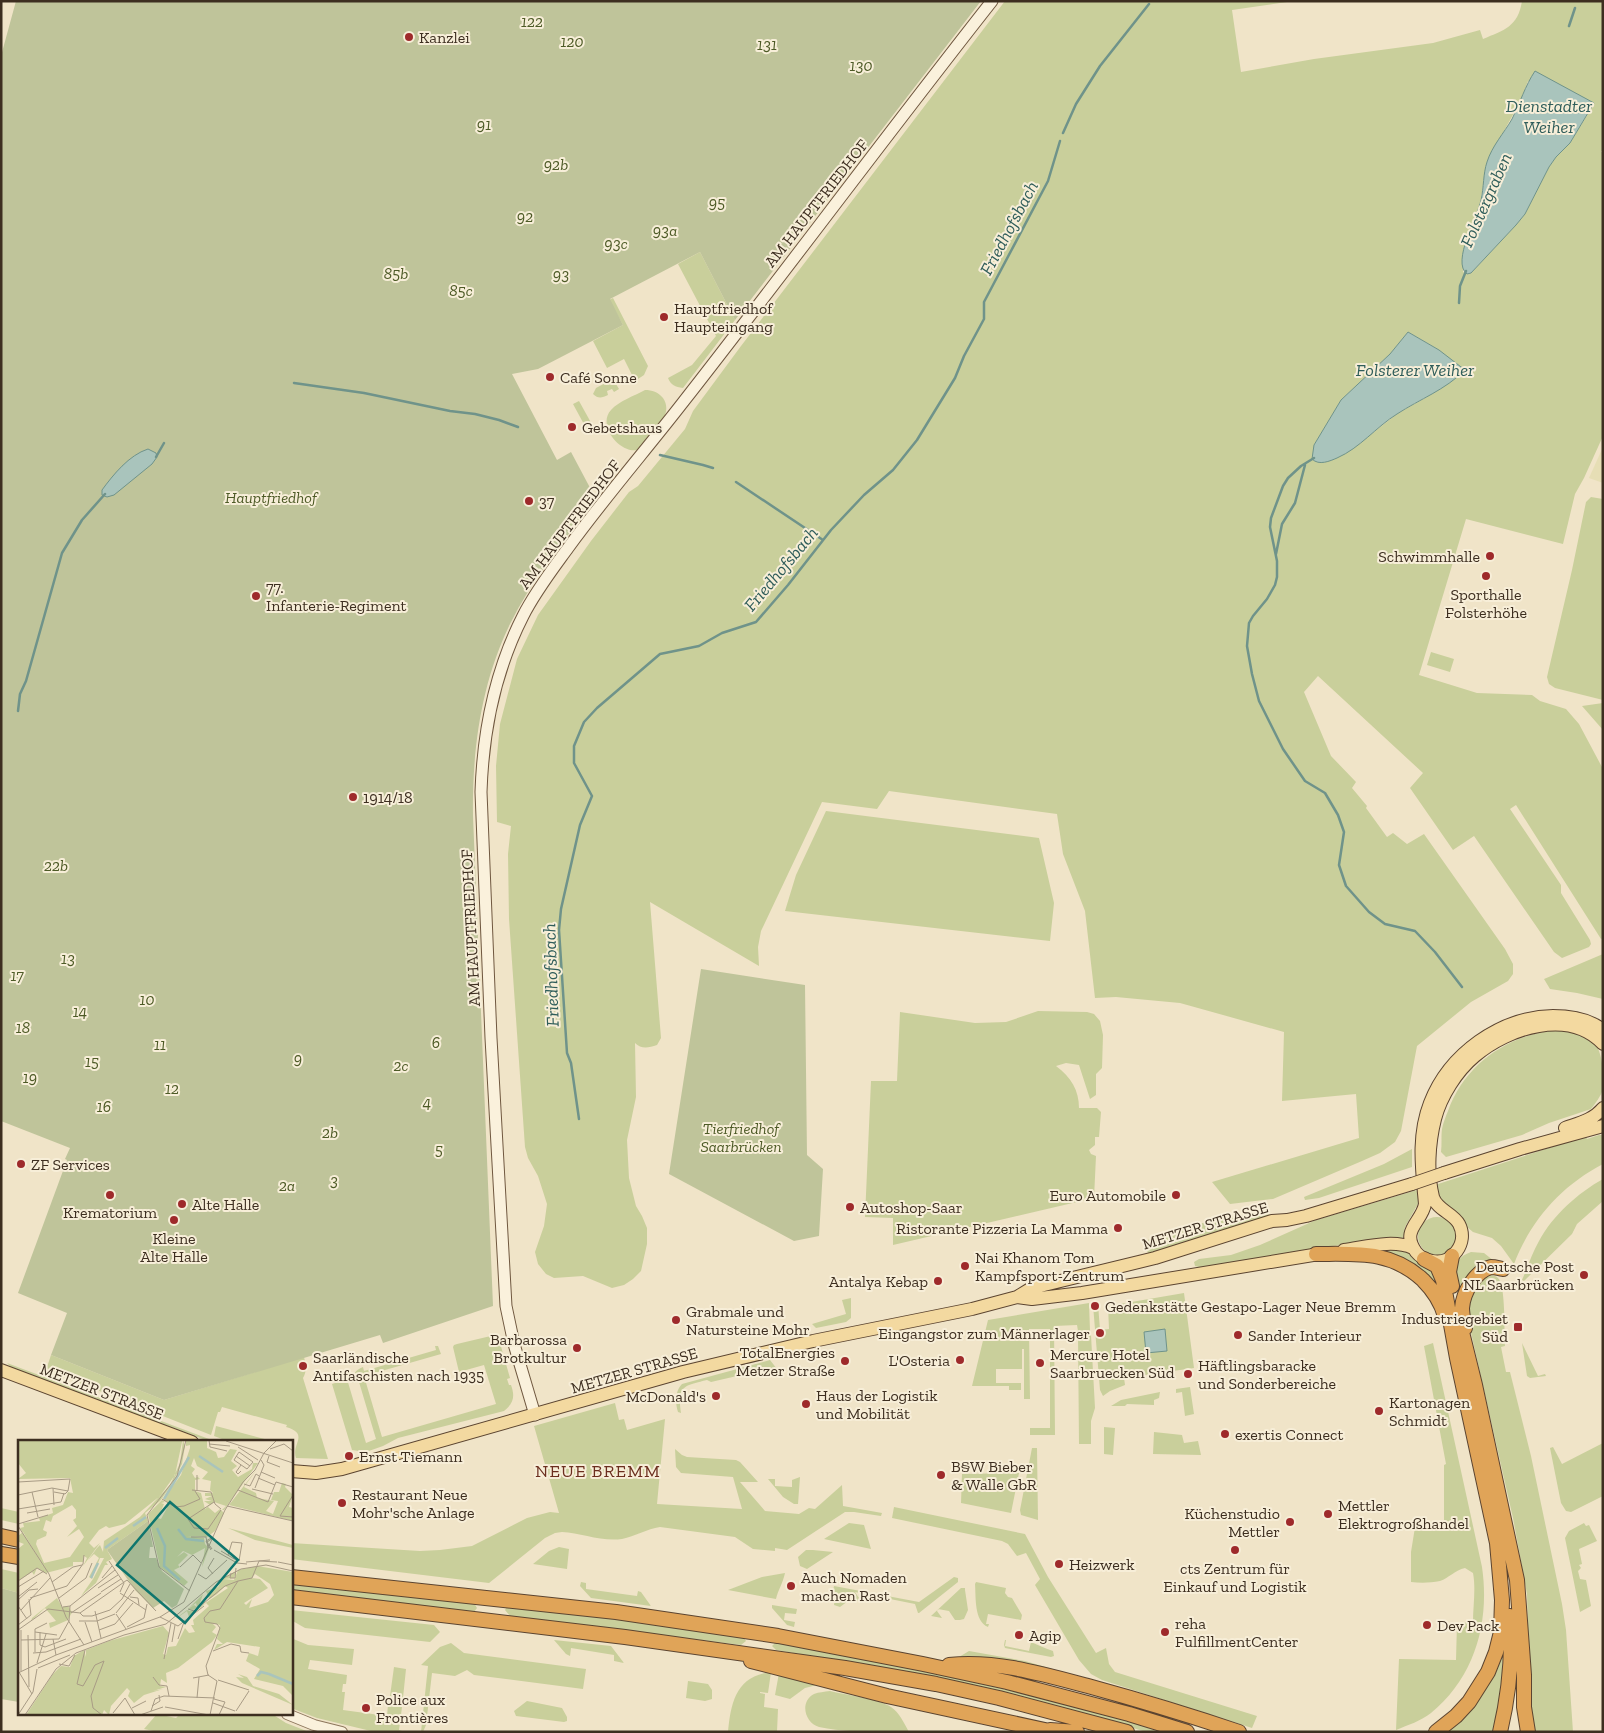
<svg xmlns="http://www.w3.org/2000/svg" width="1604" height="1733" font-family="'Zilla Slab',serif">
<rect width="100%" height="100%" fill="#f0e4c8"/>
<path fill="#e6deb5" d="M 1603,447 L 1603,483 L 1589,478 Z"/>
<path fill="#c9cf9b" fill-rule="evenodd" d="M 1005,1 L 1294,1 L 1232,10 L 1241,72 L 1314,59 L 1433,43 L 1480,30 L 1483,39 C 1504,30 1518,27 1522,1 L 1603,1 L 1603,151 L 1601,151 L 1603,154 L 1603,436 L 1584,478 L 1575,494 L 1563,544 L 1466,519 L 1419,675 L 1477,693 L 1532,695 L 1540,701 L 1566,709 L 1579,724 L 1603,769 L 1603,938 L 1601,939 L 1516,805 L 1510,809 L 1561,885 L 1561,893 L 1590,940 L 1591,944 L 1589,947 L 1562,958 L 1554,952 L 1474,836 L 1453,850 L 1410,788 L 1423,773 L 1318,676 L 1304,692 L 1331,756 L 1356,782 L 1352,788 L 1367,806 L 1366,808 L 1387,837 L 1393,833 L 1407,844 L 1424,834 L 1505,949 L 1513,964 L 1513,974 L 1508,981 L 1471,1002 L 1417,1046 L 1401,1131 L 1395,1142 L 1380,1153 L 1362,1161 L 1273,1199 L 1230,1204 L 1212,1182 L 1359,1138 L 1356,1094 L 1282,1101 L 1284,1032 L 1180,1003 L 1116,997 L 1095,998 L 1085,911 L 1063,854 L 1057,814 L 889,791 L 877,809 L 822,802 L 761,931 L 758,947 L 759,966 L 650,902 L 661,1038 L 657,1045 C 648,1048 641,1049 635,1043 L 636,1097 L 627,1140 L 629,1178 L 636,1206 L 642,1216 L 647,1228 L 647,1244 L 641,1271 L 633,1279 L 624,1285 L 612,1288 L 583,1276 L 554,1278 L 546,1274 L 538,1264 L 535,1252 L 544,1226 L 547,1204 L 538,1176 L 528,1158 L 525,1147 L 509,919 L 508,854 L 511,826 L 497,822 L 496,766 L 500,724 L 517,659 L 538,615 L 591,541 L 629,492 L 638,486 L 685,429 L 693,411 L 741,346 ZM 1528,81 L 1594,104 L 1570,143 L 1556,157 L 1549,167 L 1525,214 L 1516,225 L 1471,273 L 1467,274 L 1463,272 L 1465,243 L 1479,210 L 1487,162 L 1521,100 ZM 1408,332 L 1439,350 L 1427,397 L 1398,413 L 1351,450 L 1336,458 L 1314,445 L 1341,400 L 1390,354 Z
M 700,252 L 735,320 L 683,388 C 675,387 671,385 668,378 L 692,365 L 716,336 L 678,264 Z
M 613,298 L 648,366 L 644,375 L 635,381 L 624,359 L 607,368 L 593,341 L 623,325 L 609,300 Z
M 613,379 L 619,389 L 614,392 L 612,389 L 607,391 L 608,395 C 602,398 598,399 593,394 L 596,388 Z
M 645,390 C 652,390 658,392 663,398 C 675,415 651,434 641,446 L 637,450 C 619,453 597,425 611,410 C 619,401 634,396 645,390 Z
M 579,401 L 594,428 L 586,432 L 584,429 L 586,428 L 573,404 Z
M 1591,497 L 1603,499 L 1603,700 L 1555,688 L 1549,684 L 1547,677 L 1572,570 L 1586,502 Z
M 1431,652 L 1454,659 L 1450,672 L 1427,665 Z
M 1603,703 L 1603,730 L 1582,706 Z
M 826,811 L 1039,838 L 1054,903 L 1050,941 L 785,911 L 796,875 Z
M 1603,954 L 1603,999 L 1577,993 L 1550,989 L 1544,979 Z
M 1038,1011 L 1087,1012 L 1094,1014 L 1100,1021 L 1103,1035 L 1102,1068 L 1096,1074 L 1096,1095 L 1090,1099 L 1079,1065 L 1066,1063 L 1056,1066 C 1071,1077 1079,1090 1079,1108 L 1097,1108 L 1101,1112 L 1099,1137 L 1095,1137 L 1095,1145 L 1089,1150 L 1091,1154 L 1096,1156 L 1094,1198 L 893,1245 L 893,1218 L 865,1217 L 871,1081 L 897,1081 L 900,1012 L 975,1023 L 1006,1022 Z
M 1560,1030 C 1571,1032 1583,1034 1593,1042 C 1603,1050 1604,1076 1603,1089 C 1601,1096 1595,1104 1591,1109 L 1549,1123 L 1522,1135 L 1446,1157 L 1441,1152 C 1442,1144 1441,1136 1442,1129 C 1443,1123 1446,1116 1448,1111 C 1465,1063 1510,1033 1560,1030 Z
M 1599,1135 L 1603,1135 L 1603,1164 C 1561,1186 1531,1220 1514,1264 L 1501,1246 L 1492,1238 L 1473,1232 L 1467,1227 L 1460,1215 L 1440,1201 L 1435,1185 L 1586,1136 L 1587,1139 Z
M 1412,1149 L 1412,1167 L 1319,1198 L 1305,1200 L 1304,1197 L 1384,1164 Z
M 1603,1179 L 1603,1201 L 1577,1224 L 1572,1234 L 1524,1281 L 1522,1280 C 1528,1267 1532,1253 1539,1241 C 1553,1215 1578,1193 1603,1179 Z
M 1417,1190 L 1419,1202 L 1405,1227 L 1403,1239 L 1332,1246 L 1203,1268 L 1195,1266 L 1194,1262 L 1199,1259 L 1231,1255 L 1260,1245 L 1316,1220 Z
M 1267,1212 L 1269,1214 L 1269,1217 L 1145,1255 L 1148,1253 L 1144,1241 C 1184,1229 1225,1213 1267,1212 Z
M1418 1236a19 19 0 1 1 38 0a19 19 0 1 1-38 0Z
M 1404,1248 L 1430,1266 L 1445,1302 L 1376,1249 Z
M 1471,1252 L 1484,1253 L 1494,1261 L 1459,1301 C 1456,1282 1447,1260 1471,1252 Z
M 1487,1275 C 1491,1275 1495,1275 1498,1278 C 1506,1285 1504,1333 1505,1346 L 1501,1347 L 1506,1372 L 1510,1372 L 1531,1456 L 1562,1604 L 1566,1630 L 1573,1732 L 1534,1732 L 1530,1707 L 1527,1594 L 1513,1518 L 1469,1324 C 1468,1303 1467,1288 1487,1275 Z
M 1184,1293 L 1194,1368 L 1124,1378 L 1125,1385 L 1110,1391 L 1103,1396 L 1100,1390 L 1093,1305 L 1098,1304 L 1100,1330 L 1109,1329 L 1108,1306 Z
M 851,1298 L 851,1318 L 846,1322 L 816,1328 L 812,1324 L 846,1314 L 842,1300 Z
M 1089,1303 L 1090,1331 L 1078,1331 L 1077,1325 L 1054,1326 L 1055,1435 L 1030,1435 L 1030,1428 L 1050,1428 L 1050,1329 L 1029,1329 L 1030,1399 L 1024,1399 L 1024,1349 L 1022,1349 L 1022,1369 L 996,1369 L 996,1383 L 1021,1383 L 1021,1390 L 1009,1390 L 1009,1386 L 972,1386 L 988,1320 Z
M 495,1335 L 497,1336 L 500,1343 L 510,1378 L 507,1379 L 509,1385 L 511,1385 C 515,1396 514,1403 504,1411 L 398,1438 L 383,1446 L 366,1452 L 352,1450 L 332,1384 L 347,1379 L 366,1443 L 376,1439 L 359,1382 L 352,1383 C 352,1375 355,1370 363,1367 L 364,1371 L 436,1350 L 435,1346 L 438,1346 L 441,1354 L 364,1376 L 382,1437 L 496,1404 L 484,1365 L 459,1372 L 453,1347 L 454,1345 L 457,1344 Z
M 1078,1335 L 1091,1335 L 1095,1408 L 1091,1421 L 1091,1444 L 1079,1444 Z
M 1433,1343 L 1482,1567 C 1490,1622 1475,1677 1431,1713 C 1421,1721 1408,1725 1396,1730 L 1399,1659 L 1456,1660 L 1457,1623 L 1473,1622 C 1473,1606 1476,1589 1473,1573 L 1465,1568 C 1455,1570 1449,1578 1440,1581 C 1430,1583 1420,1583 1411,1582 L 1411,1552 L 1416,1521 L 1444,1521 L 1444,1465 L 1446,1464 L 1424,1346 Z
M 1522,1343 L 1538,1376 L 1545,1374 L 1546,1376 L 1530,1378 L 1527,1376 Z
M 51,1355 L 164,1400 L 304,1357 C 306,1365 307,1371 303,1378 L 328,1459 L 296,1458 C 291,1444 310,1434 286,1427 L 287,1425 L 222,1407 L 220,1412 L 218,1412 L 211,1435 L 46,1370 Z
M 770,1360 L 777,1369 L 771,1368 L 711,1382 L 707,1380 C 683,1386 677,1386 681,1413 L 678,1412 C 675,1403 675,1391 682,1384 Z
M 7,1363 L 217,1442 L 208,1441 L 12,1368 Z
M 1190,1387 L 1194,1414 L 1185,1416 L 1182,1392 L 1176,1393 L 1176,1389 Z
M 1160,1392 L 1159,1398 L 1154,1400 L 1154,1405 L 1127,1404 L 1125,1406 L 1111,1406 L 1121,1400 Z
M 615,1403 L 619,1420 L 624,1419 L 627,1430 L 665,1419 L 657,1504 L 742,1509 L 733,1477 L 681,1473 L 676,1467 L 675,1449 L 682,1455 L 687,1457 L 736,1460 L 740,1462 L 758,1482 L 740,1482 L 765,1511 L 799,1514 L 809,1508 L 815,1509 L 842,1485 L 843,1506 L 882,1513 L 881,1516 L 854,1512 L 845,1512 L 787,1550 L 775,1548 L 775,1551 L 753,1549 L 735,1537 L 660,1527 C 647,1529 635,1536 622,1539 C 602,1542 581,1533 562,1532 L 555,1533 L 545,1538 L 489,1583 L 291,1559 L 291,1543 L 420,1551 L 440,1550 L 472,1546 L 527,1518 L 550,1512 L 559,1513 L 534,1426 Z
M 216,1426 L 276,1442 L 230,1442 L 214,1436 Z
M 1104,1427 L 1115,1428 L 1113,1455 L 1104,1454 Z
M 1154,1432 L 1182,1435 L 1184,1443 L 1198,1441 L 1201,1455 L 1153,1454 Z
M 1603,1443 L 1603,1496 L 1571,1512 L 1566,1511 L 1561,1503 L 1550,1448 L 1553,1447 L 1562,1464 Z
M 1032,1448 L 1037,1448 L 1038,1520 L 1021,1515 L 1020,1510 Z
M 1019,1473 L 1011,1513 L 961,1503 L 962,1474 Z
M 800,1477 L 798,1504 L 794,1504 L 783,1497 L 768,1479 L 775,1479 L 775,1486 L 792,1487 L 792,1480 Z
M 894,1507 L 1025,1534 L 1048,1577 L 1096,1653 L 1106,1648 L 1109,1664 L 1115,1672 L 1257,1716 L 1252,1728 L 1102,1680 L 1091,1674 L 1079,1660 L 1035,1585 L 1040,1579 L 1026,1553 L 1017,1556 L 1008,1544 L 1002,1541 L 892,1518 Z
M 1,1508 L 19,1512 L 19,1524 L 1,1520 Z
M 849,1523 L 864,1525 L 871,1549 L 824,1539 Z
M 1584,1523 L 1586,1526 L 1589,1525 L 1597,1541 L 1579,1549 L 1582,1564 L 1579,1565 L 1581,1568 L 1578,1571 L 1580,1579 L 1586,1580 L 1591,1606 L 1580,1612 L 1565,1538 L 1569,1531 Z
M 559,1547 L 569,1549 L 567,1569 L 533,1564 L 549,1551 Z
M 806,1550 L 813,1550 L 833,1552 L 807,1569 L 800,1566 L 798,1557 Z
M 1,1569 L 19,1573 L 19,1593 L 1,1588 Z
M 785,1573 C 783,1583 778,1590 776,1599 L 728,1590 L 762,1577 Z
M 954,1577 L 958,1578 L 958,1582 L 919,1613 L 918,1613 L 915,1604 L 855,1592 L 861,1601 L 848,1601 L 840,1607 L 834,1605 L 835,1596 L 832,1595 L 834,1586 L 919,1602 Z
M 581,1582 L 586,1583 L 586,1589 L 637,1596 L 638,1591 L 641,1592 L 651,1606 L 591,1598 L 580,1586 Z
M 976,1582 L 1006,1588 L 1005,1593 L 1008,1597 L 1012,1598 L 1022,1615 L 1021,1620 L 988,1614 L 986,1624 L 989,1624 L 988,1627 C 974,1621 976,1598 975,1584 Z
M 291,1584 L 471,1603 L 474,1603 L 477,1608 L 474,1612 L 291,1591 Z
M 961,1588 L 965,1588 L 965,1590 L 968,1610 L 964,1619 L 960,1620 L 955,1620 L 949,1611 L 938,1609 L 937,1611 L 942,1618 L 931,1616 Z
M 772,1605 L 797,1609 L 796,1614 L 785,1613 L 784,1620 L 795,1622 L 794,1627 L 787,1625 L 772,1608 Z
M 511,1606 L 742,1635 L 746,1641 L 741,1645 L 510,1616 L 505,1610 L 506,1608 Z
M 291,1610 L 434,1625 L 440,1632 L 430,1642 L 305,1628 L 291,1620 Z
M 291,1638 L 308,1645 L 354,1649 L 352,1665 L 310,1660 L 308,1669 L 347,1675 L 346,1684 L 343,1684 L 342,1692 L 345,1692 L 343,1710 L 387,1716 L 388,1705 L 402,1707 L 399,1730 L 405,1732 L 375,1732 L 317,1718 L 291,1708 Z
M 554,1640 L 611,1646 L 624,1663 L 614,1661 L 614,1655 L 571,1648 L 570,1656 L 566,1654 Z
M 1005,1640 L 1006,1640 L 1005,1646 L 1029,1651 L 1031,1642 C 1038,1645 1044,1648 1053,1651 L 1054,1656 L 1051,1657 L 1005,1648 L 1004,1645 Z
M 776,1642 C 852,1656 929,1669 1004,1687 C 1059,1700 1113,1716 1166,1732 L 1146,1732 L 1101,1718 L 1003,1693 L 908,1672 L 776,1650 L 772,1646 Z
M 451,1643 L 464,1653 L 586,1669 L 583,1689 L 474,1675 L 467,1670 L 455,1676 L 432,1673 L 426,1725 L 423,1732 L 421,1732 L 428,1666 L 421,1665 L 440,1647 Z
M 1503,1650 L 1502,1685 L 1493,1732 L 1445,1732 Z
M 969,1651 L 1025,1661 L 1056,1670 L 1056,1672 L 959,1657 Z
M 394,1667 L 406,1669 L 403,1698 L 390,1696 Z
M 771,1672 L 768,1693 L 760,1692 L 760,1693 L 765,1694 L 764,1707 L 778,1709 L 777,1732 L 728,1732 C 731,1702 736,1676 771,1672 Z
M 779,1673 L 821,1684 L 805,1688 L 790,1699 L 775,1695 Z
M 688,1681 L 708,1684 L 712,1690 L 712,1699 L 705,1701 L 686,1698 Z
M 830,1691 C 845,1695 879,1699 891,1707 C 899,1712 904,1723 909,1732 C 880,1732 848,1733 819,1727 C 805,1723 799,1702 814,1694 C 819,1692 824,1692 830,1691 Z
M 527,1701 L 562,1708 L 567,1717 L 567,1721 L 564,1722 L 516,1716 L 514,1711 Z
M 157,1714 L 176,1718 L 180,1714 L 272,1714 L 286,1723 L 309,1732 L 158,1732 L 144,1729 Z"/>
<path fill="#bfc49a" d="M 16,1 L 981,1 L 735,320 L 700,252 L 610,299 L 623,325 L 538,369 L 512,374 L 557,460 L 571,452 L 596,499 C 565,538 533,578 510,624 C 481,683 472,751 473,816 L 493,1306 L 383,1343 L 380,1335 L 164,1400 L 51,1355 L 67,1313 L 18,1293 L 67,1160 L 65,1159 L 70,1148 L 1,1121 L 1,56 Z
M 701,969 L 805,985 L 807,1155 L 823,1169 L 819,1236 L 794,1241 L 669,1174 Z
M 1,1588 L 19,1593 L 19,1702 L 1,1699 Z"/>
<path fill="#a9c4bc" stroke="#6f938a" d="M 1535,71 L 1594,103 L 1570,143 L 1556,157 L 1549,167 L 1525,214 L 1516,225 L 1471,273 L 1467,274 C 1451,262 1478,216 1481,200 C 1484,187 1483,174 1487,162 C 1492,146 1504,133 1512,119 C 1520,103 1525,86 1535,71 Z
M 1408,332 L 1439,350 L 1465,370 C 1445,390 1420,399 1397,414 C 1376,427 1360,448 1337,458 C 1330,461 1319,466 1312,459 L 1314,445 L 1341,400 L 1390,354 Z
M 148,449 L 156,453 L 157,457 L 152,464 L 114,495 L 107,497 L 102,495 L 102,490 C 113,475 129,455 148,449 Z
M 1165,1329 L 1167,1351 L 1146,1353 L 1144,1332 Z"/>
<g fill="none" stroke-linecap="round" stroke-linejoin="round">
<path stroke="#6f938a" stroke-width="2.5" d="M 1569,26 L 1575,8
M 1063,133 L 1076,104 L 1100,66 L 1149,4
M 1459,303 L 1460,286 L 1466,271
M 294,383 L 364,393 L 450,411 L 475,414 L 499,420 L 518,427
M 660,455 L 703,465 L 713,468
M 156,457 L 164,443
M 1314,458 L 1301,466 L 1288,478 L 1283,486 L 1271,518 L 1270,527 L 1277,561 L 1277,577 L 1275,585 L 1267,599 L 1253,616 L 1249,623 L 1247,646 L 1252,674 L 1259,701 L 1283,749 L 1305,781 L 1325,793 L 1338,815 L 1344,832 L 1339,865 L 1346,886 L 1369,912 L 1385,924 L 1415,931 L 1435,952 L 1462,987
M 736,482 L 823,540
M 1276,554 L 1282,524 L 1295,503 L 1305,465
M 18,711 L 20,694 L 26,681 L 62,553 L 82,520 L 105,494
M 579,1119 L 571,1063 L 567,1053 L 559,930 L 561,909 L 580,825 L 592,796 L 574,763 L 574,746 L 584,722 L 597,708 L 660,654 L 699,646 L 722,633 L 756,622 L 788,585 L 831,530 L 864,495 L 893,470 L 917,440 L 955,378 L 964,356 L 984,319 L 984,302 L 1048,181 L 1060,141"/>
<defs>
<path id="tertiary" d="M 287,1714 L 314,1725 L 342,1732"/>
<path id="secondary" d="M 535,1415 L 514,1344 L 506,1306 L 491,1038 L 481,792 C 483,730 495,671 523,616 C 535,592 552,570 568,548 C 605,497 646,450 684,401 C 788,268 888,133 992,1"/>
<path id="primary" d="M 1603,1030 C 1589,1019 1570,1016 1553,1016 C 1500,1017 1449,1054 1430,1103 C 1417,1136 1422,1170 1425,1204 C 1422,1222 1400,1230 1416,1252 C 1420,1257 1426,1260 1432,1261 C 1452,1265 1469,1243 1459,1224 C 1453,1213 1437,1210 1433,1197 C 1427,1173 1429,1143 1435,1119 C 1441,1096 1457,1071 1475,1056 C 1508,1028 1569,1008 1603,1044
M 1565,1128 C 1579,1123 1593,1120 1603,1108
M 1444,1173 L 1520,1149 L 1603,1126
M 1344,1250 C 1366,1247 1393,1239 1413,1248
M 1017,1297 L 1032,1299 L 1082,1293 L 1325,1253
M 1,1370 L 192,1442
M 291,1471 L 316,1473 L 342,1469 L 683,1372 L 813,1341 L 972,1309 L 1017,1297 L 1030,1289 L 1040,1286 L 1155,1258 L 1272,1221 L 1287,1220 L 1306,1216 L 1412,1184"/>
<path id="motorway" d="M 1316,1254 C 1356,1254 1391,1250 1423,1280 C 1433,1290 1441,1302 1445,1316
M 1424,1259 L 1437,1266 L 1443,1280 L 1457,1358 L 1497,1543 L 1502,1600 L 1501,1632 L 1496,1652 L 1488,1672 L 1469,1702 L 1456,1716 L 1436,1732
M 1452,1286 L 1449,1272 L 1452,1256
M 1459,1320 L 1475,1385 L 1517,1580 L 1524,1675 L 1524,1707 L 1528,1732
M 1465,1328 C 1464,1322 1462,1315 1462,1308 C 1463,1293 1475,1271 1491,1267 C 1495,1267 1498,1268 1503,1269
M 1,1536 L 19,1540
M 1,1554 L 19,1557
M 291,1577 L 616,1612 L 778,1636 L 923,1664 L 1007,1682 L 1129,1714 L 1187,1732
M 291,1597 L 625,1637 L 845,1668 L 936,1684 L 999,1698 L 1127,1732
M 751,1661 L 887,1696 L 1054,1732
M 949,1665 C 996,1660 1043,1674 1088,1686 C 1139,1700 1189,1715 1239,1732
M 1050,1730 L 1077,1732
M 1500,1732 C 1509,1694 1513,1654 1510,1616"/>
</defs>
<use href="#tertiary" stroke="#8d765c" stroke-width="12"/>
<use href="#secondary" stroke="#6f573f" stroke-width="13"/>
<use href="#primary" stroke="#5b4430" stroke-width="14"/>
<use href="#motorway" stroke="#5b4430" stroke-width="16"/>
<use href="#tertiary" stroke="#faf1dc" stroke-width="10"/>
<use href="#secondary" stroke="#faf1dc" stroke-width="11"/>
<use href="#primary" stroke="#f3d9a0" stroke-width="12"/>
<use href="#motorway" stroke="#e0a458" stroke-width="14"/>
<defs>
<path id="primary-bridge" d="M 1412,1184 L 1444,1173"/>
</defs>
<use href="#primary-bridge" stroke="#5b4430" stroke-width="14" stroke-linecap="butt"/>
<use href="#primary-bridge" stroke="#f3d9a0" stroke-width="12"/>
</g>
<g fill="#9e2a2b" stroke="#f7eed8" stroke-width="2">
<circle cx="409" cy="37" r="5"/>
<circle cx="664" cy="317" r="5"/>
<circle cx="550" cy="377" r="5"/>
<circle cx="572" cy="427" r="5"/>
<circle cx="529" cy="501" r="5"/>
<circle cx="1490" cy="556" r="5"/>
<circle cx="1486" cy="576" r="5"/>
<circle cx="256" cy="596" r="5"/>
<circle cx="353" cy="797" r="5"/>
<circle cx="21" cy="1164" r="5"/>
<circle cx="110" cy="1195" r="5"/>
<circle cx="1176" cy="1195" r="5"/>
<circle cx="182" cy="1204" r="5"/>
<circle cx="850" cy="1207" r="5"/>
<circle cx="174" cy="1220" r="5"/>
<circle cx="1118" cy="1228" r="5"/>
<circle cx="965" cy="1266" r="5"/>
<circle cx="1584" cy="1275" r="5"/>
<circle cx="938" cy="1281" r="5"/>
<circle cx="1095" cy="1306" r="5"/>
<circle cx="676" cy="1320" r="5"/>
<rect x="1513" y="1322" width="10" height="10" rx="2.5"/>
<circle cx="1100" cy="1333" r="5"/>
<circle cx="1238" cy="1335" r="5"/>
<circle cx="577" cy="1348" r="5"/>
<circle cx="960" cy="1360" r="5"/>
<circle cx="845" cy="1361" r="5"/>
<circle cx="1040" cy="1363" r="5"/>
<circle cx="303" cy="1366" r="5"/>
<circle cx="1188" cy="1374" r="5"/>
<circle cx="716" cy="1396" r="5"/>
<circle cx="806" cy="1404" r="5"/>
<circle cx="1379" cy="1411" r="5"/>
<circle cx="1225" cy="1434" r="5"/>
<circle cx="349" cy="1456" r="5"/>
<circle cx="941" cy="1475" r="5"/>
<circle cx="342" cy="1503" r="5"/>
<circle cx="1328" cy="1514" r="5"/>
<circle cx="1290" cy="1522" r="5"/>
<circle cx="1235" cy="1550" r="5"/>
<circle cx="1059" cy="1564" r="5"/>
<circle cx="791" cy="1586" r="5"/>
<circle cx="1427" cy="1625" r="5"/>
<circle cx="1165" cy="1632" r="5"/>
<circle cx="1019" cy="1635" r="5"/>
<circle cx="366" cy="1708" r="5"/>
</g>
<g text-anchor="middle" stroke-width="4" stroke-linejoin="round" paint-order="stroke">
<g font-size="16" font-style="italic" fill="#4d5a26" stroke="#f7eed8">
<text x="532" y="27">122</text>
<text x="572" y="47">120</text>
<text x="767" y="50">131</text>
<text x="861" y="71">130</text>
<text x="484" y="130">91</text>
<text x="556" y="170">92b</text>
<text x="717" y="208">95</text>
<text x="525" y="222">92</text>
<text x="665" y="236">93a</text>
<text x="616" y="249">93c</text>
<text x="396" y="279">85b</text>
<text x="561" y="280">93</text>
<text x="461" y="296">85c</text>
<text x="271" y="503">Hauptfriedhof</text>
<text x="56" y="871">22b</text>
<text x="68" y="964">13</text>
<text x="17" y="981">17</text>
<text x="147" y="1005">10</text>
<text x="80" y="1017">14</text>
<text x="23" y="1033">18</text>
<text x="436" y="1048">6</text>
<text x="160" y="1050">11</text>
<text x="298" y="1064">9</text>
<text x="92" y="1067">15</text>
<text x="401" y="1071">2c</text>
<text x="30" y="1083">19</text>
<text x="172" y="1094">12</text>
<text x="427" y="1108">4</text>
<text x="104" y="1112">16</text>
<text x="741" y="1134">Tierfriedhof<tspan x="741" dy="18">Saarbrücken</tspan></text>
<text x="330" y="1138">2b</text>
<text x="439" y="1155">5</text>
<text x="334" y="1186">3</text>
<text x="287" y="1191">2a</text>
</g>
<g font-size="16" fill="#3d2e20" stroke="#f7eed8" text-anchor="start">
<text x="419" y="43">Kanzlei</text>
<text x="674" y="314">Hauptfriedhof<tspan x="674" dy="18">Haupteingang</tspan></text>
<text x="560" y="383">Café Sonne</text>
<text x="582" y="433">Gebetshaus</text>
<text x="539" y="507">37</text>
<text x="1480" y="562" text-anchor="end">Schwimmhalle</text>
<text x="266" y="593">77.<tspan x="266" dy="18">Infanterie-Regiment</tspan></text>
<text x="1486" y="600" text-anchor="middle">Sporthalle<tspan x="1486" dy="18">Folsterhöhe</tspan></text>
<text x="363" y="803">1914/18</text>
<text x="31" y="1170">ZF Services</text>
<text x="1166" y="1201" text-anchor="end">Euro Automobile</text>
<text x="192" y="1210">Alte Halle</text>
<text x="860" y="1213">Autoshop-Saar</text>
<text x="110" y="1218" text-anchor="middle">Krematorium</text>
<text x="1108" y="1234" text-anchor="end">Ristorante Pizzeria La Mamma</text>
<text x="174" y="1244" text-anchor="middle">Kleine<tspan x="174" dy="18">Alte Halle</tspan></text>
<text x="975" y="1263">Nai Khanom Tom<tspan x="975" dy="18">Kampfsport-Zentrum</tspan></text>
<text x="1574" y="1272" text-anchor="end">Deutsche Post<tspan x="1574" dy="18">NL Saarbrücken</tspan></text>
<text x="928" y="1287" text-anchor="end">Antalya Kebap</text>
<text x="1105" y="1312">Gedenkstätte Gestapo-Lager Neue Bremm</text>
<text x="686" y="1317">Grabmale und<tspan x="686" dy="18">Natursteine Mohr</tspan></text>
<text x="1508" y="1324" text-anchor="end">Industriegebiet<tspan x="1508" dy="18">Süd</tspan></text>
<text x="1090" y="1339" text-anchor="end">Eingangstor zum Männerlager</text>
<text x="1248" y="1341">Sander Interieur</text>
<text x="567" y="1345" text-anchor="end">Barbarossa<tspan x="567" dy="18">Brotkultur</tspan></text>
<text x="835" y="1358" text-anchor="end">TotalEnergies<tspan x="835" dy="18">Metzer Straße</tspan></text>
<text x="1050" y="1360">Mercure Hotel<tspan x="1050" dy="18">Saarbruecken Süd</tspan></text>
<text x="313" y="1363">Saarländische<tspan x="313" dy="18">Antifaschisten nach 1935</tspan></text>
<text x="950" y="1366" text-anchor="end">L'Osteria</text>
<text x="1198" y="1371">Häftlingsbaracke<tspan x="1198" dy="18">und Sonderbereiche</tspan></text>
<text x="816" y="1401">Haus der Logistik<tspan x="816" dy="18">und Mobilität</tspan></text>
<text x="706" y="1402" text-anchor="end">McDonald's</text>
<text x="1389" y="1408">Kartonagen<tspan x="1389" dy="18">Schmidt</tspan></text>
<text x="1235" y="1440">exertis Connect</text>
<text x="359" y="1462">Ernst Tiemann</text>
<text x="951" y="1472">B§W Bieber<tspan x="951" dy="18">&amp; Walle GbR</tspan></text>
<text x="352" y="1500">Restaurant Neue<tspan x="352" dy="18">Mohr'sche Anlage</tspan></text>
<text x="1338" y="1511">Mettler<tspan x="1338" dy="18">Elektrogroßhandel</tspan></text>
<text x="1280" y="1519" text-anchor="end">Küchenstudio<tspan x="1280" dy="18">Mettler</tspan></text>
<text x="1069" y="1570">Heizwerk</text>
<text x="1235" y="1574" text-anchor="middle">cts Zentrum für<tspan x="1235" dy="18">Einkauf und Logistik</tspan></text>
<text x="801" y="1583">Auch Nomaden<tspan x="801" dy="18">machen Rast</tspan></text>
<text x="1175" y="1629">reha<tspan x="1175" dy="18">FulfillmentCenter</tspan></text>
<text x="1437" y="1631">Dev Pack</text>
<text x="1029" y="1641">Agip</text>
<text x="376" y="1705">Police aux<tspan x="376" dy="18">Frontières</tspan></text>
</g>
<g font-size="16" fill="#3d2e20" stroke="#f7eed8">
<text transform="translate(816 203) rotate(-52)" y="6">AM HAUPTFRIEDHOF</text>
<text transform="translate(569 524) rotate(-53)" y="6">AM HAUPTFRIEDHOF</text>
<text transform="translate(470 928) rotate(-93)" y="6">AM HAUPTFRIEDHOF</text>
<text transform="translate(1205 1225) rotate(-17)" y="6">METZER STRASSE</text>
<text transform="translate(634 1370) rotate(-16)" y="6">METZER STRASSE</text>
<text transform="translate(102 1391) rotate(21)" y="6">METZER STRASSE</text>
</g>
<g font-size="18" font-style="italic" fill="#2f5d5a" stroke="#f7eed8">
<text x="1549" y="112">Dienstadter<tspan x="1549" dy="21">Weiher</tspan></text>
<text transform="translate(1486 200) rotate(-66)" y="6">Folstergraben</text>
<text transform="translate(1009 228) rotate(-62)" y="6">Friedhofsbach</text>
<text x="1415" y="376">Folsterer Weiher</text>
<text transform="translate(781 569) rotate(-50)" y="6">Friedhofsbach</text>
<text transform="translate(551 975) rotate(-92)" y="6">Friedhofsbach</text>
</g>
<g font-size="18" letter-spacing="1" fill="#6b2e1e" stroke="#f7eed8">
<text x="598" y="1477">NEUE BREMM</text>
</g>
</g>
<g transform="translate(18 1440)">
<rect width="275" height="275" fill="#f0e4c8"/>
<path d="M 0,0 L 164,0 L 164,2 L 157,35 L 142,56 L 107,84 L 91,88 L 88,86 L 81,90 L 71,103 L 76,108 L 82,103 L 65,126 L 69,118 L 66,116 L 65,122 L 55,122 L 55,126 L 28,133 L 19,128 L 16,135 L 14,132 L 0,141 L 0,109 L 6,104 L 1,102 L 0,96 L 5,92 L 28,131 L 2,88 L 6,87 L 5,83 L 22,81 L 21,78 L 35,73 L 34,68 L 45,65 L 50,52 L 55,53 L 52,38 L 0,39 L 8,33 L 0,23 ZM 54,65 L 58,70 L 58,78 L 55,80 L 59,86 L 49,97 L 61,89 L 66,97 L 52,117 L 26,123 L 18,104 L 19,100 L 28,96 L 29,92 L 25,90 L 28,80 L 33,82 L 35,76 ZM 165,0 L 167,6 L 164,24 L 152,47 L 142,61 L 127,73 L 130,81 L 89,110 L 94,119 L 88,122 L 90,125 L 87,125 L 78,143 L 63,156 L 75,139 L 86,118 L 82,118 L 74,139 L 71,137 L 81,118 L 76,114 L 70,120 L 79,108 L 82,105 L 85,112 L 86,101 L 122,77 L 152,45 L 162,23 ZM 168,0 L 189,0 L 189,8 L 198,12 L 200,18 L 206,17 L 212,9 L 219,10 L 213,21 L 219,26 L 214,30 L 220,37 L 234,29 L 235,23 L 240,23 L 206,70 L 204,70 L 208,66 L 196,62 L 190,67 L 197,73 L 202,69 L 206,73 L 197,91 L 189,97 L 169,96 L 186,98 L 187,104 L 191,108 L 184,127 L 187,108 L 174,115 L 165,111 L 159,117 L 166,112 L 170,115 L 160,125 L 162,127 L 156,130 L 170,142 L 166,146 L 142,127 L 130,74 L 144,60 L 147,62 L 143,63 L 146,64 L 140,78 L 143,79 L 149,68 L 149,62 L 145,59 L 163,35 L 172,8 L 172,5 L 168,6 ZM 176,18 L 179,26 L 190,32 L 184,39 L 193,41 L 192,50 L 195,53 L 187,53 L 187,56 L 194,56 L 187,59 L 194,61 L 186,61 L 192,65 L 187,69 L 183,53 L 177,51 L 177,40 L 182,39 L 180,37 L 182,36 L 177,38 L 174,33 L 177,29 L 173,26 ZM 239,29 L 226,47 L 238,53 L 239,58 L 256,61 L 248,71 L 255,74 L 260,61 L 253,60 L 256,52 L 261,52 L 264,43 L 268,44 L 267,47 L 275,55 L 271,67 L 275,68 L 275,81 L 211,65 ZM 210,88 L 275,105 L 275,108 L 237,100 ZM 239,126 L 275,132 L 275,256 L 265,246 L 236,239 L 242,229 L 228,221 L 231,213 L 240,216 L 242,207 L 209,202 L 196,210 L 199,204 L 205,204 L 199,199 L 202,185 L 194,183 L 198,187 L 194,192 L 199,195 L 194,202 L 160,228 L 148,233 L 149,243 L 143,239 L 142,246 L 148,247 L 135,251 L 145,249 L 126,255 L 116,263 L 110,256 L 112,251 L 109,248 L 93,266 L 91,275 L 86,270 L 84,275 L 8,275 L 35,234 L 43,226 L 52,227 L 56,216 L 66,210 L 68,217 L 68,210 L 91,201 L 145,186 L 151,193 L 145,214 L 148,215 L 150,207 L 158,206 L 167,188 L 171,193 L 177,192 L 173,185 L 176,185 L 175,180 L 191,166 L 188,163 L 171,177 L 169,171 L 153,182 L 169,170 L 172,171 L 177,170 L 210,148 L 207,146 L 199,154 L 175,170 L 170,169 L 176,165 L 179,167 L 178,163 L 171,168 L 185,154 L 181,166 L 191,159 L 188,151 L 200,147 L 205,138 L 218,131 L 216,138 L 206,139 L 216,140 L 220,130 ZM 237,134 L 252,144 L 256,155 L 250,162 L 231,168 L 234,159 L 228,165 L 226,163 L 250,148 L 242,139 L 224,137 L 234,138 ZM 39,158 L 44,167 L 50,166 L 54,172 L 50,180 L 32,188 L 31,183 L 38,181 L 27,168 L 13,181 L 14,178 ZM 220,234 L 229,237 L 235,246 L 261,254 L 275,265 L 224,243 L 218,237 L 226,238 Z" fill="#c9cf9b" fill-rule="evenodd"/>
<path d="M 130,81 L 135,107 L 132,107 L 131,118 L 138,118 L 144,131 L 166,149 L 159,165 L 154,168 L 146,161 L 135,168 L 117,150 L 89,110 Z" fill="#bfc49a"/>
<path fill="none" stroke="#a9c4bc" stroke-width="2.5" d="M 181,16 L 205,32M 146,59 L 171,17M 115,86 L 128,77M 139,88 L 147,106 L 146,126 L 162,140M 160,89 L 168,99 L 186,101M 87,108 L 100,98M 73,138 L 80,123M 239,236 L 243,232 L 251,234 L 275,244"/>
<path fill="none" stroke="#a89b85" stroke-width="1" d="M 168,0 L 159,36 L 129,75 L 141,127 L 172,151M 191,0 L 192,7 L 209,11M 208,1 L 275,23M 191,4 L 212,6M 220,7 L 240,20M 252,9 L 266,4 L 275,11M 221,12 L 235,22 L 229,29 L 216,20 ZM 218,16 L 232,26M 251,16 L 249,22 L 262,27M 223,25 L 218,32 L 220,34 L 223,31M 243,32 L 257,38M 240,38 L 257,45M 0,42 L 52,39 L 50,51M 258,42 L 275,47M 226,44 L 232,46 L 238,34 L 241,36M 35,48 L 36,65M 237,48 L 246,25 L 243,20M 234,49 L 255,54M 174,50 L 193,52 L 197,64 L 203,69M 220,50 L 250,62 L 258,42M 179,51 L 179,35M 14,52 L 20,77M 36,52 L 47,54 L 50,51M 0,55 L 34,48 L 50,51M 275,55 L 262,76 L 275,77M 144,59 L 157,67 L 166,66 L 182,59 L 177,51M 196,62 L 170,79 L 176,88 L 190,89 L 203,70M 209,66 L 275,81M 0,69 L 43,62 L 46,53M 9,73 L 32,69M 0,84 L 30,75M 0,86 L 31,134 L 48,177 L 66,205M 173,97 L 188,97 L 190,108M 194,109 L 189,102 L 195,98M 193,110 L 188,101 L 195,97M 196,110 L 219,123 L 229,124M 203,111 L 218,120M 210,115 L 214,102 L 224,103 L 221,121M 91,121 L 106,143 L 102,152M 228,122 L 252,120M 260,122 L 275,125M 162,127 L 175,115 L 183,123M 213,133 L 212,138 L 217,138 L 218,128M 180,134 L 188,139 L 209,120M 195,134 L 190,128 L 196,118M 84,138 L 94,126M 0,141 L 19,128 L 29,134M 34,142 L 55,127 L 64,125M 0,147 L 26,131M 80,148 L 100,135M 83,152 L 103,139M 102,153 L 128,170M 0,157 L 19,142M 112,157 L 120,158 L 121,165M 12,158 L 49,146 L 65,124 L 66,115M 41,158 L 68,138 L 74,123M 0,160 L 11,150 L 20,149M 0,166 L 9,179M 45,167 L 52,166 L 97,130M 170,169 L 176,171 L 207,146 L 220,141M 3,170 L 32,138M 77,171 L 83,198M 53,173 L 83,153M 62,173 L 65,176 L 74,176 L 92,170 L 104,159 L 112,144M 98,173 L 116,150M 98,174 L 108,189M 142,177 L 160,186 L 186,166M 61,181 L 79,181 L 97,174M 67,182 L 74,202M 0,185 L 13,175 L 11,159M 109,187 L 126,178 L 129,164M 0,190 L 30,169 L 62,173 L 109,140 L 138,171M 3,190 L 3,231M 81,190 L 97,184 L 115,163M 17,192 L 39,195M 22,192 L 22,205 L 27,207 L 48,199M 10,195 L 11,247M 35,199 L 38,215M 160,199 L 166,182M 3,200 L 41,199 L 51,181 L 52,166M 154,202 L 157,185M 67,210 L 59,244 L 65,246 L 77,225 L 86,221 L 73,256 L 75,268 L 84,275M 195,211 L 213,204 L 222,206 L 223,212 L 231,213M 17,212 L 17,189 L 29,183M 15,213 L 28,212 L 63,199M 146,219 L 153,183M 19,223 L 28,194M 41,224 L 51,226 L 57,215M 20,228 L 52,215M 1,232 L 14,254M 0,233 L 38,215 L 142,177 L 166,162 L 207,70 L 225,42 L 237,30 L 246,13 L 259,0M 135,237 L 141,245 L 149,246 L 151,256M 175,238 L 191,235M 200,240 L 231,250M 179,258 L 181,237M 196,259 L 207,262 L 201,275M 195,263 L 217,271M 134,266 L 142,261 L 141,255M 147,267 L 191,275M 114,268 L 128,261M 133,271 L 137,259 L 146,256 L 197,258M 218,271 L 231,251M 95,273 L 107,258 L 117,275M 0,275 L 15,252 L 19,229M 7,275 L 38,229 L 58,213 L 106,195 L 148,184 L 198,142 L 223,129 L 248,125 L 275,131M 122,275 L 145,267M 192,275 L 199,241 L 190,235 L 188,226 L 202,188 L 199,184 L 187,182 L 186,178 L 192,171 L 202,169 L 220,141 L 234,138 L 241,121 L 259,122"/>
<path fill="#0f766e" fill-opacity="0.15" stroke="#0f766e" stroke-width="2.5" d="M 152,62 L 220,120 L 167,183 L 99,125 Z"/>
<rect width="275" height="275" fill="none" stroke="#3d2e20" stroke-width="2.5"/>
</g>
<rect width="1604" height="1733" fill="none" stroke="#3d2e20" stroke-width="5"/>
</svg>
